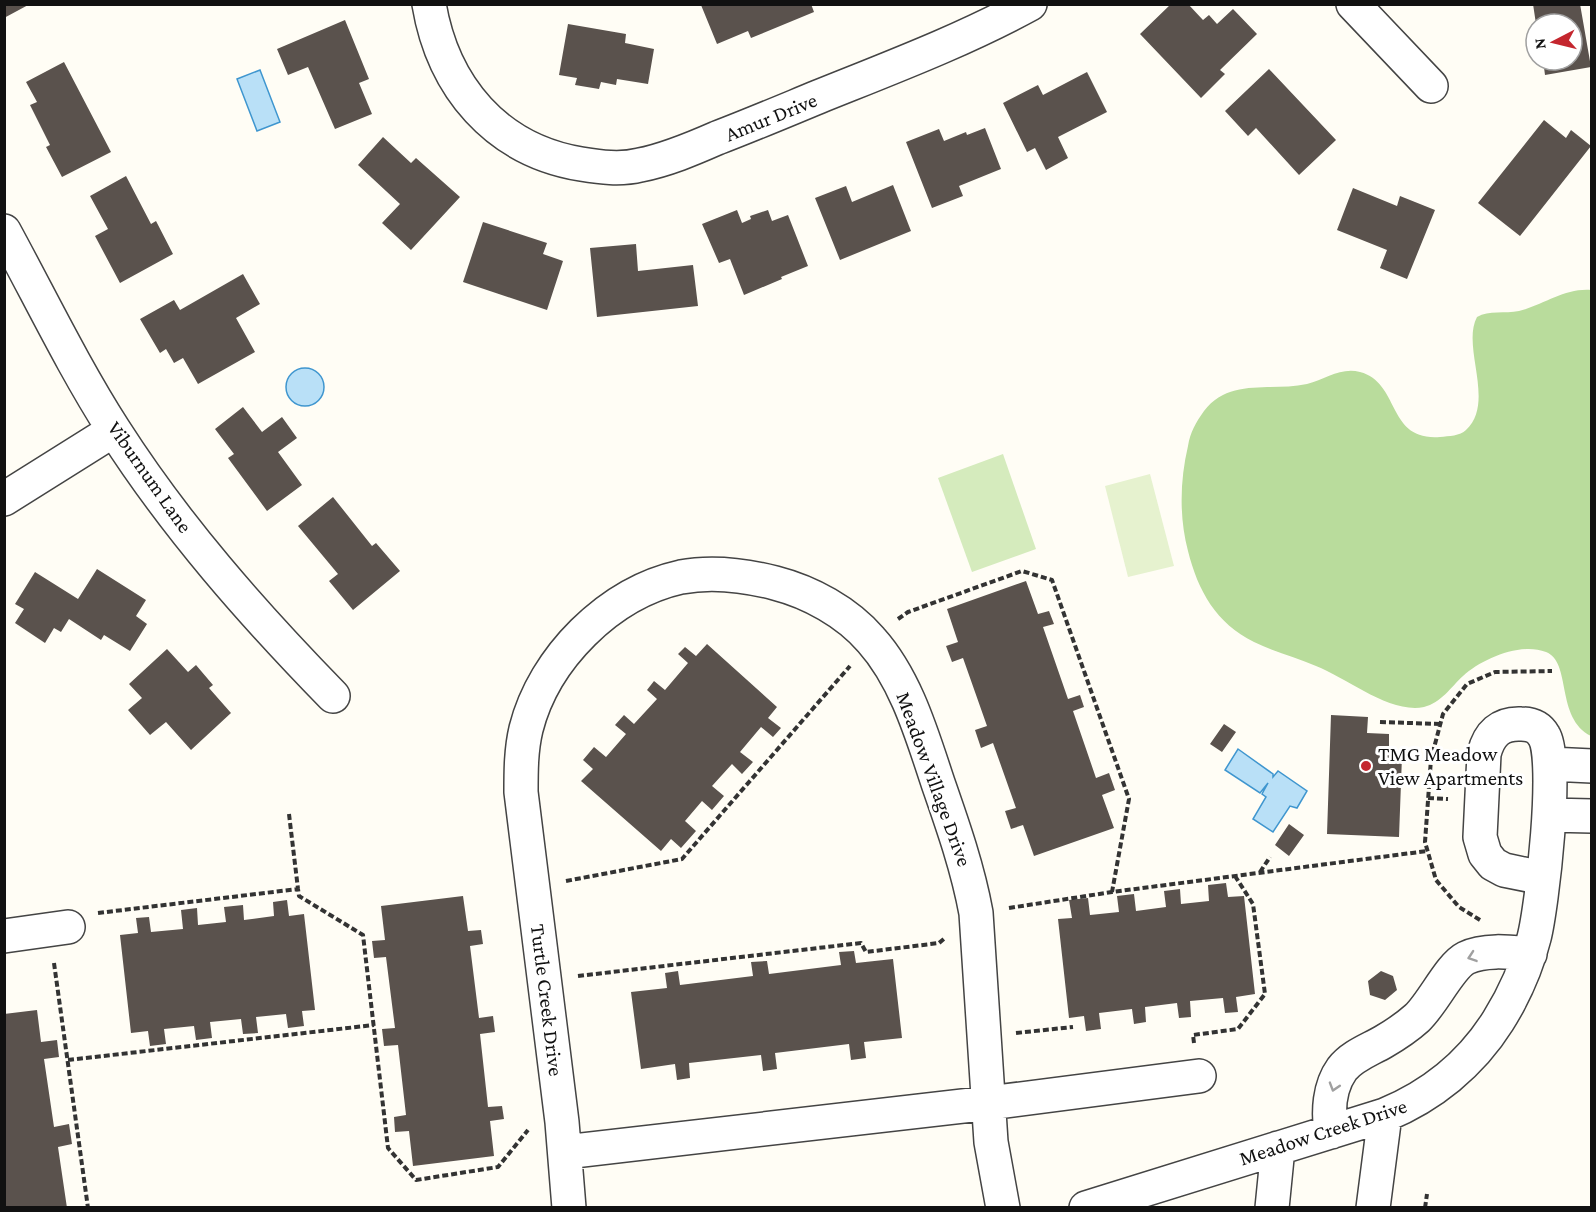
<svg xmlns="http://www.w3.org/2000/svg" width="1596" height="1212" font-family="'Crimson Pro',serif">
<rect width="100%" height="100%" fill="#fffdf5"/>
<path fill="#d5ebbd" d="M 1003,454 L 1036,549 L 972,572 L 938,478 Z"/>
<path fill="#b9dc9c" d="M 1591,290 L 1591,736 C 1555,718 1572,662 1546,652 C 1520,642 1482,659 1463,676 C 1451,687 1441,703 1424,707 C 1390,714 1347,678 1316,666 C 1296,657 1274,652 1254,642 C 1216,623 1198,591 1188,551 C 1179,517 1180,480 1188,446 C 1190,433 1196,422 1204,411 C 1230,377 1271,392 1307,384 C 1326,379 1341,367 1360,372 C 1401,383 1386,441 1440,437 C 1449,436 1460,436 1466,430 C 1496,402 1461,347 1477,317 C 1489,310 1505,314 1519,311 C 1544,305 1564,288 1591,290 Z"/>
<path fill="#e6f2cf" d="M 1150,474 L 1174,566 L 1128,577 L 1105,486 Z"/>
<path fill="#b9e0f7" stroke="#3f96cf" stroke-width="1.5" d="M 260,70 L 280,122 L 257,131 L 237,79 Z
M286 387a19 19 0 1 1 38 0a19 19 0 1 1-38 0Z
M 1238,749 L 1273,774 L 1273,777 L 1278,771 L 1307,791 L 1297,808 L 1290,806 L 1273,832 L 1253,819 L 1266,797 L 1262,794 L 1268,783 L 1260,793 L 1225,770 Z"/>
<path fill="#5a524d" d="M 4,4 L 30,4 L 4,18 Z
M 811,4 L 814,12 L 751,38 L 748,31 L 717,44 L 701,5 Z
M 1171,4 L 1188,4 L 1203,20 L 1209,15 L 1217,24 L 1233,9 L 1257,34 L 1220,70 L 1225,74 L 1201,98 L 1140,34 Z
M 1533,4 L 1580,4 L 1591,67 L 1545,75 L 1543,60 L 1572,60 L 1572,24 L 1536,24 Z
M 345,20 L 369,79 L 359,83 L 372,114 L 335,129 L 308,67 L 288,75 L 277,49 Z
M 568,24 L 626,34 L 625,43 L 654,49 L 648,84 L 617,79 L 616,85 L 601,82 L 599,89 L 575,85 L 577,78 L 559,75 Z
M 64,62 L 111,152 L 62,177 L 46,147 L 50,145 L 30,105 L 37,102 L 26,82 Z
M 1269,69 L 1336,140 L 1299,175 L 1256,128 L 1248,136 L 1225,111 Z
M 1087,72 L 1107,112 L 1058,137 L 1068,158 L 1046,170 L 1035,148 L 1027,152 L 1003,103 L 1038,85 L 1043,95 Z
M 1544,120 L 1566,138 L 1571,130 L 1591,146 L 1520,236 L 1478,203 Z
M 985,128 L 1001,169 L 959,186 L 963,196 L 932,208 L 906,142 L 939,129 L 944,141 L 966,132 L 967,135 Z
M 383,137 L 411,163 L 416,158 L 460,197 L 411,250 L 382,223 L 400,204 L 358,165 Z
M 126,176 L 151,224 L 156,221 L 173,254 L 120,283 L 95,236 L 108,229 L 90,196 Z
M 893,185 L 911,231 L 840,260 L 815,198 L 846,186 L 852,202 Z
M 1353,188 L 1397,206 L 1400,196 L 1435,210 L 1407,279 L 1380,268 L 1387,250 L 1337,230 Z
M 737,210 L 742,223 L 751,219 L 750,216 L 768,210 L 772,221 L 788,215 L 808,266 L 781,277 L 782,279 L 744,295 L 730,259 L 719,263 L 702,224 Z
M 483,222 L 547,243 L 543,254 L 563,261 L 547,310 L 463,282 Z
M 636,244 L 638,271 L 693,265 L 698,306 L 597,317 L 590,248 Z
M 243,274 L 260,304 L 236,318 L 255,352 L 198,384 L 183,358 L 174,363 L 166,349 L 160,353 L 140,319 L 174,300 L 180,310 Z
M 243,407 L 262,432 L 282,417 L 297,438 L 278,452 L 302,485 L 267,511 L 228,458 L 234,454 L 215,429 Z
M 333,497 L 372,546 L 376,543 L 400,571 L 353,610 L 329,581 L 338,574 L 298,526 Z
M 97,569 L 146,600 L 136,616 L 147,624 L 130,651 L 104,635 L 101,640 L 69,619 L 61,632 L 54,628 L 45,643 L 15,623 L 24,609 L 15,604 L 35,572 L 78,599 Z
M 1026,581 L 1038,614 L 1049,611 L 1054,624 L 1043,627 L 1068,699 L 1080,695 L 1084,707 L 1073,711 L 1096,778 L 1109,773 L 1115,790 L 1102,795 L 1114,828 L 1034,856 L 1023,825 L 1011,829 L 1005,811 L 1016,808 L 993,743 L 981,748 L 975,730 L 987,726 L 963,658 L 952,662 L 946,646 L 958,642 L 947,609 Z
M 707,644 L 777,707 L 768,718 L 781,728 L 773,737 L 761,727 L 740,752 L 753,762 L 742,774 L 732,764 L 712,786 L 724,796 L 712,810 L 702,801 L 685,821 L 696,831 L 681,848 L 671,839 L 661,851 L 581,781 L 593,769 L 583,760 L 594,747 L 606,757 L 626,734 L 615,725 L 624,715 L 634,724 L 657,699 L 647,690 L 654,681 L 665,690 L 688,663 L 678,654 L 685,647 L 696,656 Z
M 167,649 L 188,672 L 196,665 L 213,685 L 209,688 L 231,713 L 191,750 L 166,722 L 150,735 L 128,710 L 142,698 L 129,684 Z
M 1331,715 L 1368,717 L 1367,733 L 1389,734 L 1389,755 L 1402,756 L 1399,837 L 1327,834 Z
M 1224,724 L 1236,732 L 1222,752 L 1210,744 Z
M 1289,824 L 1304,835 L 1289,856 L 1275,845 Z
M 1226,883 L 1228,897 L 1244,896 L 1255,994 L 1236,997 L 1238,1012 L 1225,1013 L 1223,998 L 1190,1001 L 1191,1017 L 1179,1018 L 1177,1003 L 1145,1007 L 1146,1022 L 1134,1024 L 1132,1009 L 1099,1013 L 1101,1029 L 1086,1031 L 1084,1016 L 1069,1018 L 1058,919 L 1072,918 L 1069,900 L 1088,898 L 1090,915 L 1119,912 L 1117,896 L 1134,894 L 1136,911 L 1166,907 L 1164,891 L 1180,889 L 1181,904 L 1209,901 L 1208,885 Z
M 463,896 L 468,931 L 481,930 L 483,944 L 470,946 L 479,1018 L 493,1016 L 495,1032 L 480,1034 L 488,1107 L 502,1106 L 504,1119 L 490,1121 L 494,1156 L 413,1166 L 409,1131 L 395,1132 L 394,1117 L 406,1115 L 398,1045 L 384,1046 L 382,1029 L 395,1028 L 386,957 L 374,958 L 372,941 L 385,940 L 381,906 Z
M 287,900 L 289,916 L 304,914 L 315,1010 L 302,1011 L 304,1026 L 288,1028 L 286,1014 L 256,1017 L 258,1033 L 243,1034 L 241,1019 L 210,1022 L 212,1038 L 196,1040 L 194,1026 L 164,1029 L 166,1044 L 150,1046 L 148,1031 L 131,1033 L 120,935 L 138,933 L 136,918 L 149,917 L 151,932 L 183,929 L 181,910 L 197,908 L 198,925 L 226,922 L 224,907 L 243,905 L 244,920 L 274,916 L 273,902 Z
M 854,951 L 856,963 L 893,959 L 902,1038 L 864,1042 L 866,1058 L 851,1060 L 849,1044 L 775,1053 L 777,1069 L 763,1071 L 761,1055 L 689,1063 L 690,1078 L 677,1080 L 675,1064 L 641,1069 L 631,992 L 667,988 L 665,973 L 678,971 L 680,985 L 753,976 L 751,962 L 767,961 L 769,974 L 841,965 L 839,952 Z
M 1381,971 L 1393,976 L 1397,990 L 1385,1000 L 1370,995 L 1368,981 Z
M 37,1010 L 41,1042 L 57,1040 L 59,1057 L 44,1059 L 54,1127 L 69,1124 L 72,1144 L 58,1147 L 67,1208 L 4,1208 L 4,1014 Z"/>
<g fill="none" stroke-linecap="round" stroke-linejoin="round">
<defs>
<path id="minor" d="M 429,4 C 443,87 496,150 581,164 C 600,167 620,170 640,165 C 666,160 692,149 717,138 C 751,125 784,111 818,97 C 890,68 962,41 1030,4
M 1353,4 L 1431,86
M 4,231 C 40,297 73,366 114,430 C 176,527 253,614 333,696
M 4,499 L 114,430
M 1550,764 L 1592,766
M 1549,815 L 1592,816
M 4,936 L 68,927
M 1331,1132 C 1328,1112 1329,1087 1342,1069 C 1352,1056 1369,1050 1383,1042 C 1395,1035 1407,1027 1417,1018 C 1433,1003 1450,966 1466,958 C 1484,949 1510,952 1530,954
M 565,1152 L 989,1103 L 1199,1076
M 569,1208 L 562,1122 L 521,792 C 521,771 521,750 526,729 C 544,658 609,593 681,577 C 712,571 744,575 775,583 C 810,592 847,612 871,640 C 906,679 922,735 938,783 C 953,826 968,869 976,913 L 991,1142 L 1003,1208
M 1086,1208 L 1385,1115 C 1431,1096 1471,1064 1498,1021 C 1513,997 1527,966 1534,938 C 1542,907 1559,760 1544,736 C 1539,727 1531,724 1521,724 C 1500,723 1489,734 1484,754 L 1480,837 L 1485,854 L 1493,864 L 1504,870 L 1543,878
M 1272,1208 L 1278,1148
M 1373,1208 L 1385,1115"/>
</defs>
<use href="#minor" stroke="#444" stroke-width="36"/>
<path stroke="#333" stroke-width="4" stroke-dasharray="6 3" stroke-linecap="butt" d="M 898,619 L 908,612 L 1022,571 L 1052,580 L 1129,799 L 1112,892
M 1380,722 L 1441,724
M 1428,798 L 1448,799
M 289,814 L 298,889
M 1260,872 L 1270,857
M 566,881 L 682,859 L 850,666
M 1009,908 L 1112,892 L 1427,851
M 98,913 L 298,889 L 299,896 L 363,935 L 388,1148 L 416,1180 L 498,1167 L 528,1130
M 1480,920 L 1459,907 L 1436,880 L 1425,842 L 1431,759 L 1443,714 L 1467,684 L 1495,672 L 1552,671
M 54,963 L 88,1208
M 578,976 L 861,943 L 866,952 L 939,943 L 945,938
M 1016,1033 L 1073,1027
M 1194,1043 L 1193,1035 L 1238,1029 L 1265,994 L 1253,904 L 1235,876
M 68,1060 L 374,1025
M 1425,1208 L 1427,1194"/>
<use href="#minor" stroke="#fff" stroke-width="33"/>
</g>
<defs><path id="oneway-chevron" d="M-2-3.5L2.5 0L-2 3.5" fill="none" stroke-width="1.6" stroke-linecap="round" stroke-linejoin="round" transform="scale(1.5)"/></defs>
<g stroke="#a0a0a0">
<use href="#oneway-chevron" transform="translate(1472 957) rotate(161)"/>
<use href="#oneway-chevron" transform="translate(1334 1087) rotate(107)"/>
</g>
<circle fill="#c4262e" stroke="#fff" stroke-width="2" cx="1366" cy="766" r="6"/>
<g text-anchor="middle" stroke-width="6" stroke-linejoin="round" paint-order="stroke">
<g font-size="21" fill="#111" stroke="#fff">
<text transform="translate(771 117) rotate(-22)" y="7">Amur Drive</text>
<text transform="translate(150 477) rotate(55)" y="7">Viburnum Lane</text>
<text transform="translate(934 779) rotate(70)" y="7">Meadow Village Drive</text>
<text transform="translate(547 1000) rotate(83)" y="7">Turtle Creek Drive</text>
<text transform="translate(1323 1132) rotate(-18)" y="7">Meadow Creek Drive</text>
</g>
<g font-size="21" fill="#111" stroke="#fff" text-anchor="start">
<text x="1378" y="761">TMG Meadow<tspan x="1378" dy="24">View Apartments</tspan></text>
</g>
</g>
<rect width="1596" height="1212" fill="none" stroke="#111111" stroke-width="12"/>
<g transform="translate(1554 42) rotate(263)"><circle r="28" fill="#ffffff" stroke="#a0a0a0" stroke-width="1.5"/>
<path d="M0-4.5L10 22L0 15L-10 22Z" fill="#c4262e"/>
<text y="-9" font-size="16" font-weight="bold" text-anchor="middle" fill="#111111">N</text>
</g>
</svg>
